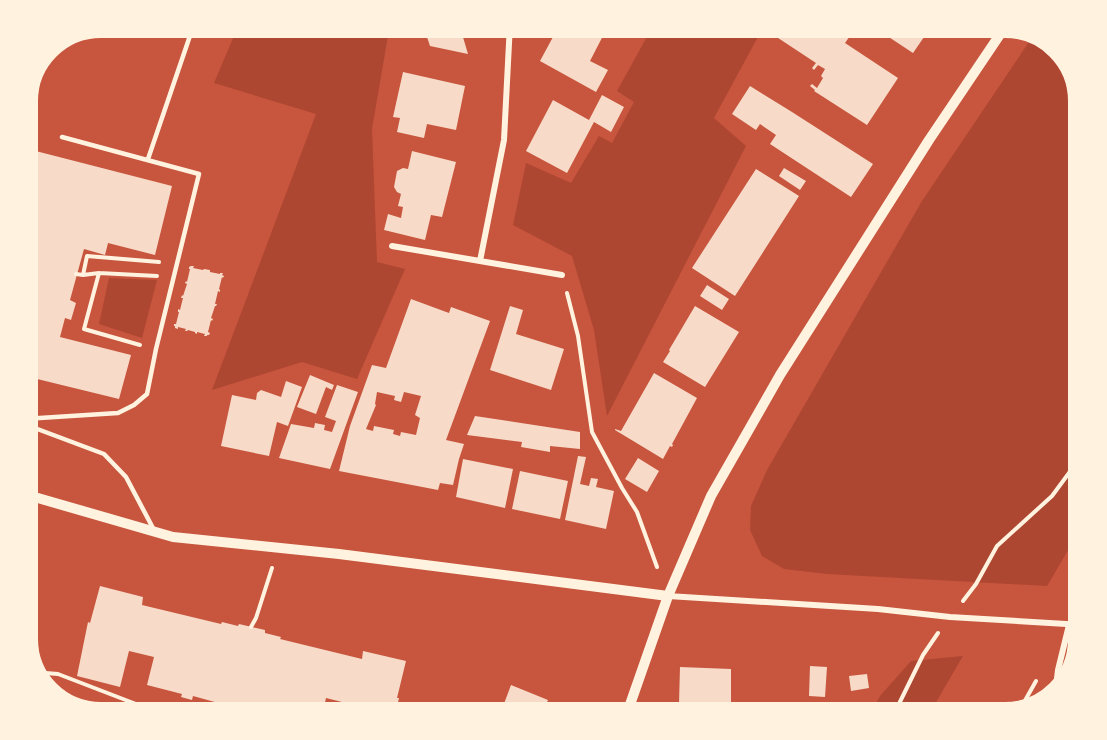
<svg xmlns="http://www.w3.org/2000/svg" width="1107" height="740" font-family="'Asap Condensed',sans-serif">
<rect width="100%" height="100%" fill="#c8553d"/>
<path fill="#ae4732" d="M 239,24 L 390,24 L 372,129 L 377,262 L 405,269 L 357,379 L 302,362 L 212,390 L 316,114 L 214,83 Z
M 654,24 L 765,24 L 714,118 L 746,146 L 607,416 L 594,330 L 572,256 L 513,225 L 526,163 L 571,183 L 599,136 L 612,143 L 634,102 L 617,91 Z
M 1035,33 L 1049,37 L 1073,63 L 1083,101 L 1083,525 L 1047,586 L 827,574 L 784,569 L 762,556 L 750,530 L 751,506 L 767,470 L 922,201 Z
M 109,278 L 157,280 L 142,338 L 99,324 Z
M 963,656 L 928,716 L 869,716 L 880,696 L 911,661 Z"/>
<path fill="#f7dbc8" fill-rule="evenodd" d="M 406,24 L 462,24 L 460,27 L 468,54 L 430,46 L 427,37 L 409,34 Z
M 560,24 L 600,24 L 607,28 L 590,61 L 608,70 L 596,92 L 540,61 Z
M 774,24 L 837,24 L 852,33 L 845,43 L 898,78 L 867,125 L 814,91 L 815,90 L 810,86 L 812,84 L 817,88 L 823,78 L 821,76 L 825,69 L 818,65 L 814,70 L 812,68 L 816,63 L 769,32 Z
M 869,24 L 933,24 L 913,53 Z
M 403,72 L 465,86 L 456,130 L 427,124 L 424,138 L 397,132 L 400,118 L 393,117 Z
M 750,86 L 792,112 L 873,164 L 851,197 L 770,144 L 776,135 L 760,124 L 756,130 L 732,114 Z
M 602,95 L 624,107 L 611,132 L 594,122 L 567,173 L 526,151 L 553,100 L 589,120 Z
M 24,148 L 172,186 L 155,255 L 108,243 L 105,255 L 84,249 L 70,300 L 76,303 L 71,320 L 65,318 L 60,337 L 131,355 L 119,399 L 29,377 L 28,382 L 24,381 Z
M 412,151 L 456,162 L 442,217 L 431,215 L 425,240 L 384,230 L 388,214 L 401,218 L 403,207 L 398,206 L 401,194 L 397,192 L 394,187 L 397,171 L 403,168 L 408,169 Z
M 784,168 L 806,181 L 800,190 L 779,176 Z
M 756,169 L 799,196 L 735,296 L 692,268 Z
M 191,266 L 194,266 L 193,268 L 203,270 L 204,269 L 210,270 L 210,272 L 220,274 L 220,273 L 223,273 L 222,275 L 224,276 L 223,278 L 222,277 L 219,289 L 220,290 L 220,292 L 218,291 L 215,304 L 217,304 L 216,306 L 215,306 L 211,318 L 213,319 L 212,321 L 211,320 L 208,332 L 210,333 L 209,335 L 207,335 L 207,336 L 204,336 L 205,334 L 197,332 L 197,334 L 195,333 L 195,332 L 188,330 L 187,331 L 185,331 L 186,329 L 178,327 L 178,329 L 175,328 L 175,326 L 174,326 L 174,324 L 176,324 L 179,312 L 178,312 L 178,309 L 180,310 L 183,298 L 181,298 L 182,295 L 183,296 L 187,284 L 185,283 L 186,281 L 187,282 L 190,269 L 189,269 L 189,267 Z
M 707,285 L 729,299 L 722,310 L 700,296 Z
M 411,299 L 449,313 L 451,307 L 490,321 L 446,440 L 464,444 L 459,459 L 453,485 L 440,483 L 438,490 L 339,471 L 350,426 L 372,365 L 386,368 ZM 377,392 L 395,396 L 394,400 L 401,402 L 404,392 L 421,396 L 415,415 L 420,418 L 416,435 L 401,432 L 400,436 L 393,434 L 394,430 L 374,426 L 373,431 L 366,429 L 376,405 L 375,404 Z
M 510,306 L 523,310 L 516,334 L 564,349 L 551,390 L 490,370 Z
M 695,306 L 739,332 L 705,387 L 663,362 L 670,351 L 669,350 Z
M 654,373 L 697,398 L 672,444 L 673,445 L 672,447 L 670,446 L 663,459 L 615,430 L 615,429 L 621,431 Z
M 310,375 L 334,385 L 332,390 L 326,387 L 316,414 L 297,407 Z
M 286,381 L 302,387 L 288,426 L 277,422 L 269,456 L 221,446 L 232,395 L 256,400 L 257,393 L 261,390 L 281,397 Z
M 337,385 L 358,392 L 330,469 L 279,458 L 291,424 L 314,428 L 315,423 L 325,425 L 324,430 L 332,432 L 336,421 L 325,417 Z
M 475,416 L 580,432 L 580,449 L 550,446 L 550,452 L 521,447 L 522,442 L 467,435 Z
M 578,456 L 586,457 L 580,484 L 589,486 L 591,478 L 598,479 L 596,487 L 614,491 L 606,529 L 565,520 Z
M 638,458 L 659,471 L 647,492 L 625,479 Z
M 463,459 L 513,469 L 505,508 L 456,497 Z
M 520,471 L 568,481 L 560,519 L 512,509 Z
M 100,586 L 143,597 L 142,605 L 221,624 L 222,622 L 238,626 L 239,624 L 265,630 L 265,633 L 281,637 L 280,639 L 362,659 L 363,651 L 406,661 L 397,698 L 399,698 L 395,715 L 347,716 L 350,704 L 326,698 L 322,716 L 272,716 L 246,710 L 240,716 L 223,716 L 222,704 L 193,696 L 192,700 L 181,697 L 182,694 L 147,685 L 154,657 L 129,651 L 120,687 L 77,676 L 88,622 L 90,623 Z
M 810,666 L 827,667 L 825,697 L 809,696 Z
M 680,667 L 731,669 L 731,705 L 679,704 Z
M 867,674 L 869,688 L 851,691 L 849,676 Z
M 511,685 L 548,700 L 541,716 L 521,716 L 502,709 Z
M 768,707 L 820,709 L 820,716 L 767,716 Z"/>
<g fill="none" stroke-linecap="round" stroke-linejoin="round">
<path stroke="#fff3e0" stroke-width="4" d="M 99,273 L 84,329 L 140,345
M 76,274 L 83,275 L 99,273 L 157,276
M 83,275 L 87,256 L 159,262
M 567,293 L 578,336 L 592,432 L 622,488 L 637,512 L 657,567
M 1076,597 L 1078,587 L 1083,578
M 963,601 L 976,584 L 997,546 L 1052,496 L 1083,454
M 251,627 L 256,618 L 272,568
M 33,672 L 58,674 L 149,709
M 1018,713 L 1036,681
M 148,716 L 149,709 L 224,714
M 893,716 L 923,655 L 938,633"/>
<path stroke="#fff3e0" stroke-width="4.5" d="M 148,159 L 194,24
M 24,419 L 118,413 L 134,405 L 147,394 L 156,349 L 199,174 L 62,137
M 24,424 L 104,454 L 126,477 L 154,530"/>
<path stroke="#fff3e0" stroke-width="6" d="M 392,246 L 562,275
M 480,261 L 504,140 L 510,24
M 668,596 L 878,609 L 950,617 L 1083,625
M 1069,625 L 1083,612
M 1055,695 L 1058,670 L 1069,625"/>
<path stroke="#fff3e0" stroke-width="10" d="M 24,494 L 173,537 L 339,554 L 668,596
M 626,716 L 668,596 L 711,496 L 780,375 L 929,140 L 1007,24"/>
</g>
<path d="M0 0H1107V740H0ZM101 34H1005A67 67 0 0 1 1072 101V639A67 67 0 0 1 1005 706H101A67 67 0 0 1 34 639V101A67 67 0 0 1 101 34Z" fill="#fff3e0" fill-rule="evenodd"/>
<path fill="none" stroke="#fff3e0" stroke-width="8" d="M101 34H1005A67 67 0 0 1 1072 101V639A67 67 0 0 1 1005 706H101A67 67 0 0 1 34 639V101A67 67 0 0 1 101 34Z"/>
</svg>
